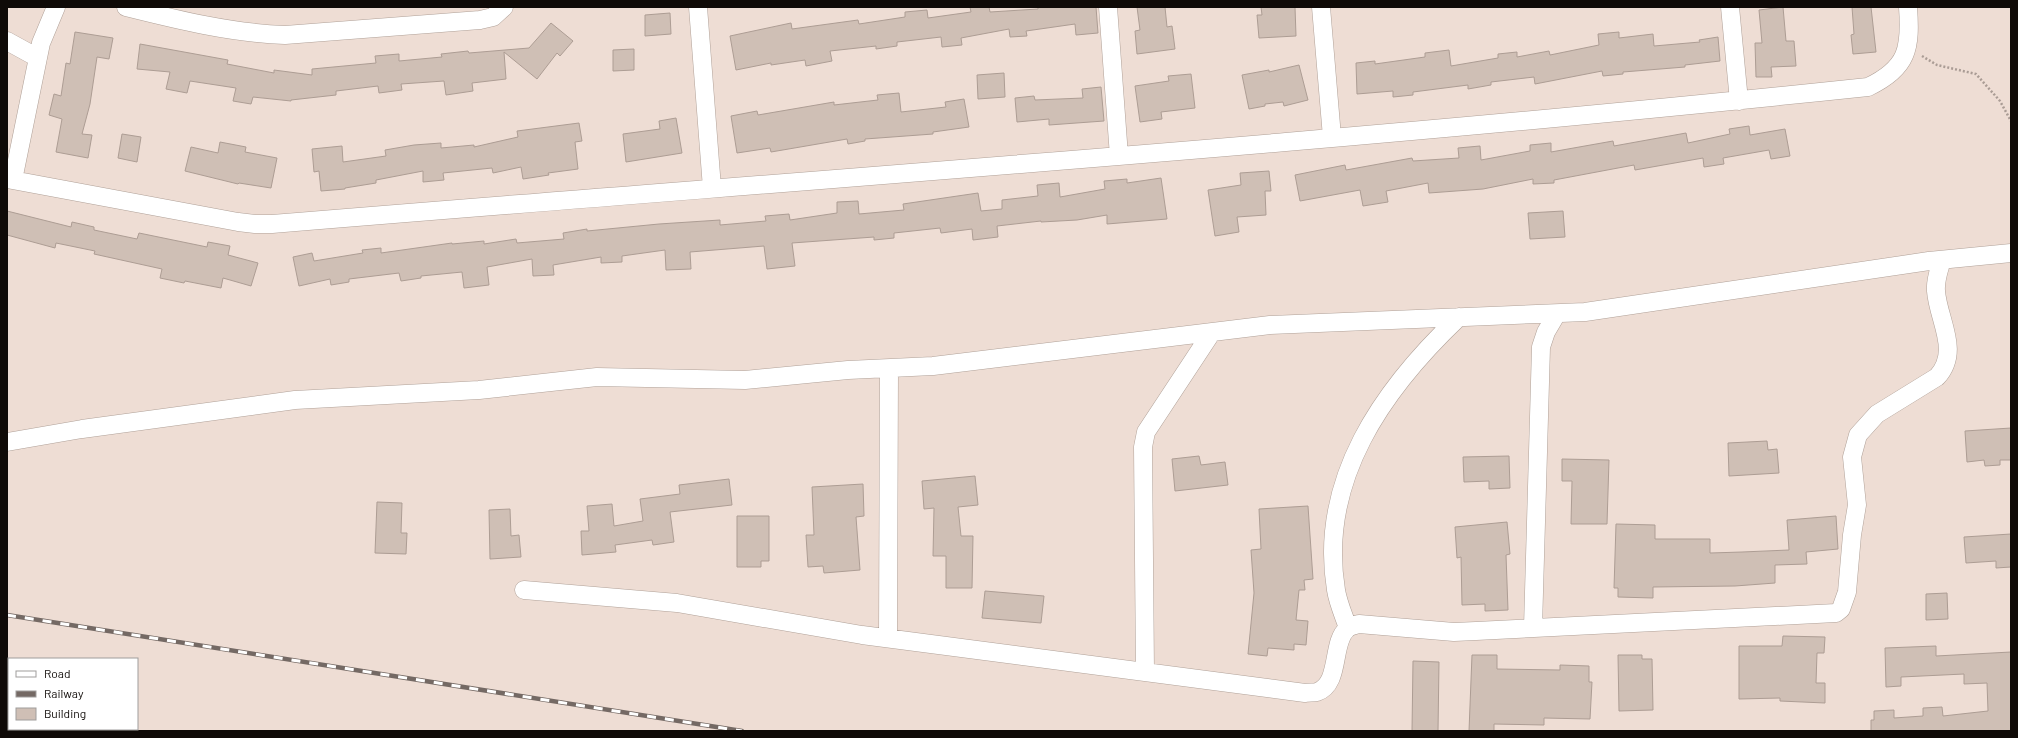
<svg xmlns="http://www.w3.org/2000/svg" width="2018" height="738" font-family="Barlow,sans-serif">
<rect width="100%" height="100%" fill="#eeddd4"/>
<path fill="#cfbfb5" stroke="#ad9d94" d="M 970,7 L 989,7 L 990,12 L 1038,9 L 1038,7 L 1096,7 L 1098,33 L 1076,35 L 1075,24 L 1026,31 L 1027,36 L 1010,37 L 1009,29 L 961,38 L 962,45 L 942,47 L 941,37 L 897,42 L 897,46 L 876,49 L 876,46 L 830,51 L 832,61 L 806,66 L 805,60 L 771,65 L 771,63 L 736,70 L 730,36 L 791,23 L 792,29 L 858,20 L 859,24 L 905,17 L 905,12 L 927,10 L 928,18 L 971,12 Z
M 1137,7 L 1165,7 L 1167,27 L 1172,26 L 1175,49 L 1137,54 L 1135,31 L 1140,30 Z
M 1261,7 L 1295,7 L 1296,36 L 1259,38 L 1257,15 L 1262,15 Z
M 1783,7 L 1786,41 L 1794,41 L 1796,66 L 1771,67 L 1772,77 L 1756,77 L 1755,43 L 1762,43 L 1759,10 Z
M 1852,7 L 1871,7 L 1876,52 L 1853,54 L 1851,35 L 1854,34 Z
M 670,13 L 671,34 L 645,36 L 645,15 Z
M 551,23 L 573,41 L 560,56 L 557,53 L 537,79 L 504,52 L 506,79 L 472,83 L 473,91 L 446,95 L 444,81 L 401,84 L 402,90 L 379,93 L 378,86 L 336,91 L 336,95 L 291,100 L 291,101 L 253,97 L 251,104 L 233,101 L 236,88 L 190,81 L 187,93 L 166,89 L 170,72 L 137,69 L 140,44 L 228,60 L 227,64 L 274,73 L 274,70 L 312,75 L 312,69 L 376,63 L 375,56 L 399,54 L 399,61 L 442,57 L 441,54 L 468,51 L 469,53 L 529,48 Z
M 75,32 L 113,38 L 109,59 L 97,57 L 90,104 L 82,134 L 92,135 L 88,158 L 56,152 L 62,119 L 49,115 L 54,94 L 61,96 L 66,63 L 70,64 Z
M 1619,32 L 1619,38 L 1653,34 L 1654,46 L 1700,42 L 1699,40 L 1718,37 L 1720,61 L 1685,65 L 1685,67 L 1623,72 L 1623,74 L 1603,76 L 1602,71 L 1535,84 L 1534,77 L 1491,82 L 1491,85 L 1468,89 L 1468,85 L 1413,92 L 1413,95 L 1393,97 L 1393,91 L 1357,94 L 1356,63 L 1375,61 L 1375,64 L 1425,57 L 1425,53 L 1449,50 L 1451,66 L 1498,58 L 1498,54 L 1517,52 L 1517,57 L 1549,51 L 1550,55 L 1599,45 L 1598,34 Z
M 634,49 L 634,70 L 613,71 L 613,50 Z
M 1299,65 L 1308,100 L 1284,106 L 1283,102 L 1265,104 L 1265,106 L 1249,109 L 1242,75 L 1269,70 L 1269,72 Z
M 1004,73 L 1005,97 L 978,99 L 977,75 Z
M 1191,74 L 1195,108 L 1161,112 L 1162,119 L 1140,122 L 1135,86 L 1169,81 L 1168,76 Z
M 1101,87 L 1104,121 L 1049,125 L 1049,119 L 1017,122 L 1015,98 L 1034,96 L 1035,100 L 1083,98 L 1082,89 Z
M 899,93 L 901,112 L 946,107 L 945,102 L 964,99 L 969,127 L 933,132 L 933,134 L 865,139 L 865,141 L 848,144 L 847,139 L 771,152 L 770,148 L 737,153 L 731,116 L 757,111 L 758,115 L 834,102 L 834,105 L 878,100 L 877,95 Z
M 676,118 L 682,153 L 626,162 L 623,134 L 660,129 L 659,121 Z
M 579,123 L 582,141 L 575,142 L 578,169 L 548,173 L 549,175 L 523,179 L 521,167 L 493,173 L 492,168 L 443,173 L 444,180 L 423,182 L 423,171 L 376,180 L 376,183 L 345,188 L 345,189 L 321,191 L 319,171 L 314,172 L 312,149 L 342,146 L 343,162 L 386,156 L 385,150 L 414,145 L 441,143 L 441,148 L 474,145 L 474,147 L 518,137 L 517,131 Z
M 1749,126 L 1750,135 L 1785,129 L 1790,156 L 1771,159 L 1769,150 L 1723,158 L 1724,164 L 1704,167 L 1703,158 L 1635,170 L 1634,165 L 1554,180 L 1554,183 L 1533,184 L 1533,179 L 1483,189 L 1429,193 L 1428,183 L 1386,191 L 1388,202 L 1363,206 L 1360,190 L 1300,201 L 1295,175 L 1345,165 L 1346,170 L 1412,158 L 1413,161 L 1459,158 L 1458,148 L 1480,146 L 1481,160 L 1530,151 L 1530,145 L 1551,143 L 1551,152 L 1613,141 L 1614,146 L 1686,133 L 1688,143 L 1730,134 L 1729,129 Z
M 122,134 L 141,137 L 137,162 L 118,158 Z
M 220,142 L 246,147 L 245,152 L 277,158 L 271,188 L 239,183 L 238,184 L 185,171 L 191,147 L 218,153 Z
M 1269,171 L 1271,191 L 1265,191 L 1266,215 L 1237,217 L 1239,232 L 1215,236 L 1208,190 L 1241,185 L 1240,173 Z
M 1161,178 L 1167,219 L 1107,224 L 1107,215 L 1077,220 L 1041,222 L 1041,221 L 997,226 L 998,237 L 973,240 L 972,229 L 941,233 L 940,228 L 894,233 L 894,238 L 874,240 L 874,237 L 792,243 L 795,266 L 767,269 L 764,246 L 690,252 L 691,269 L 666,270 L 665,250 L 622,256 L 622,262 L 601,263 L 601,257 L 553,265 L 554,275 L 533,276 L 532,259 L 487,267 L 489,285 L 464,288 L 462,272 L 421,276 L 421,278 L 401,281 L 399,273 L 349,279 L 349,282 L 331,285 L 330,279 L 299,286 L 293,257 L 312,253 L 314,261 L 363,253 L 362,250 L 381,248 L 381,253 L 452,243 L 452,244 L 484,241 L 484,244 L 516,239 L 517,243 L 564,239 L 563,233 L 587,229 L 587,231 L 659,224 L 720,220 L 720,225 L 766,221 L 765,216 L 789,214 L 790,220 L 837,213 L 837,202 L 858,201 L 859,214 L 904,210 L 903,204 L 978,193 L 981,211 L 1002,209 L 1002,200 L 1038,196 L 1037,185 L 1059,183 L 1060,197 L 1105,189 L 1104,181 L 1127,179 L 1127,183 Z
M 7,211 L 71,227 L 72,222 L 94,227 L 94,230 L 137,239 L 139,233 L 207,247 L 208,242 L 230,246 L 228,255 L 258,263 L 251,286 L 223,278 L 221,288 L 185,281 L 184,283 L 160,278 L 162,269 L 94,254 L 95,251 L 56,243 L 55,248 L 7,235 Z
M 1563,211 L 1565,237 L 1530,239 L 1528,213 Z
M 2011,428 L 2011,460 L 2000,460 L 2000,465 L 1985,466 L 1984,460 L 1967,462 L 1965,431 Z
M 1767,441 L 1768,450 L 1777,449 L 1779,473 L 1729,476 L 1728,443 Z
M 1199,456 L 1201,465 L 1225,462 L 1228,485 L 1175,491 L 1172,459 Z
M 1509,456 L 1510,488 L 1489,489 L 1489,481 L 1464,482 L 1463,457 Z
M 1562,459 L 1609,460 L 1607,524 L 1571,524 L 1572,481 L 1562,481 Z
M 975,476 L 978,505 L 958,507 L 961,536 L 973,536 L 972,588 L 946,588 L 946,556 L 933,556 L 934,508 L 924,509 L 922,481 Z
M 729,479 L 732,505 L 670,512 L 674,542 L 653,545 L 652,540 L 615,545 L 616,552 L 582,555 L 581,531 L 589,531 L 587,506 L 612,504 L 614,526 L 643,521 L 640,499 L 680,494 L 679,485 Z
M 863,484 L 864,516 L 856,517 L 860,570 L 824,573 L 823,566 L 808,567 L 806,535 L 814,535 L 812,487 Z
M 377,502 L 402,503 L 401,533 L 407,533 L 406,554 L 375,553 Z
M 1308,506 L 1313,579 L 1304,580 L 1305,590 L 1299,590 L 1296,620 L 1308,621 L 1306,645 L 1294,644 L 1294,650 L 1268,648 L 1267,656 L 1248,654 L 1254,593 L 1251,550 L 1261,549 L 1259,509 Z
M 510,509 L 511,536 L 519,535 L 521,557 L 490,559 L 489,510 Z
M 737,516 L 769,516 L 769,561 L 761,561 L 761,567 L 737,567 Z
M 1836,516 L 1838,549 L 1806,552 L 1807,564 L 1775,565 L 1775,583 L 1735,586 L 1653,587 L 1653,598 L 1618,597 L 1618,588 L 1614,588 L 1616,524 L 1655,525 L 1655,539 L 1710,539 L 1710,553 L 1742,552 L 1789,550 L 1787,520 Z
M 1507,522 L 1510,554 L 1506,555 L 1508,610 L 1485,611 L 1485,604 L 1462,605 L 1461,557 L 1457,558 L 1455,527 Z
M 2011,534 L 2011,567 L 1996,568 L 1996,561 L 1966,563 L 1964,537 Z
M 985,591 L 1044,596 L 1041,623 L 982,618 Z
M 1947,593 L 1948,619 L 1926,620 L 1926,594 Z
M 1783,636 L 1825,637 L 1824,653 L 1817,653 L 1816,683 L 1825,683 L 1825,703 L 1780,701 L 1780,698 L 1739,699 L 1739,646 L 1782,646 Z
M 1936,646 L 1936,656 L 2011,652 L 2011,731 L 1871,731 L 1871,720 L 1874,720 L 1874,711 L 1894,710 L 1894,718 L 1923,716 L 1923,708 L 1942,707 L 1943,716 L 1988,711 L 1987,683 L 1964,684 L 1964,674 L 1901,677 L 1901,686 L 1886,687 L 1885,648 Z
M 1472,655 L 1497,655 L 1497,669 L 1560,670 L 1560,665 L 1589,666 L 1589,682 L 1592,682 L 1590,719 L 1544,718 L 1544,725 L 1494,724 L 1494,731 L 1469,731 Z
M 1618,655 L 1642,655 L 1642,659 L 1652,659 L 1653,710 L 1619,711 Z
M 1413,661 L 1439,662 L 1438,731 L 1412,731 Z"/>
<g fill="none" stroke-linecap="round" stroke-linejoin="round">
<defs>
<path id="minor" d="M 126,7 C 178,20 231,33 285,35 L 480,20 L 493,17 L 504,7
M 698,7 L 712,188
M 1108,7 L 1119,156
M 1321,7 L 1332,137
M 1730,7 L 1739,101
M 7,41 L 38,58
M 7,179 L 238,222 L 255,224 L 272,224 C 804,180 1337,143 1868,87 C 1908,68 1911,48 1908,7
M 13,180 L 41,43 L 56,7
M 7,442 L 82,429 L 295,400 L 479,390 L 597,377 L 745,380 L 848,370 L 933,366 L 1270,325 L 1585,312 L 1929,261 L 2011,253
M 524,590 L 677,603 L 862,635 L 1305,693 C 1309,692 1314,693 1317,692 C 1341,684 1331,642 1347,629 C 1350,626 1355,625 1359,624 L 1454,632 L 1476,631 L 1836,613 L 1841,609 L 1847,592 L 1852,535 L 1857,505 L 1852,457 L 1858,435 L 1877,414 L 1937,377 C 1961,351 1938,320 1936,291 C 1935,280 1939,270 1942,260
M 1533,627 L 1541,347 L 1546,332 L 1556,315
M 1348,628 C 1344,616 1338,603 1336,590 C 1318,480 1383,389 1459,317
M 888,638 L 889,369
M 1145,672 L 1143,447 L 1146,432 L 1212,332"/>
</defs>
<use href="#minor" stroke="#b0a198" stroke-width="19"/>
<path stroke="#aa9c95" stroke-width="2.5" stroke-dasharray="2 2" stroke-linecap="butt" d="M 1922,56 L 1937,65 L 1976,74 L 2000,101 L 2011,121"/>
<use href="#minor" stroke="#fff" stroke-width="18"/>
<defs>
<path id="rail" d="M 7,615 L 742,731"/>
</defs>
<use href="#rail" stroke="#746964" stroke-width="4.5"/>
<use href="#rail" stroke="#fff" stroke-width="3" stroke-dasharray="9" stroke-linecap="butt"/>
</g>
<rect width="2018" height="738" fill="none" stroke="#0f0a07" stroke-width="16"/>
<rect x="8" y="658" width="130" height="72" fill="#ffffff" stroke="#9f9d9c"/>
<rect x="16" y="671" width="20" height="6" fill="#ffffff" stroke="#9f9d9c"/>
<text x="44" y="678" font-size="12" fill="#0f0a07">Road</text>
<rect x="16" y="691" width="20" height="6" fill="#746964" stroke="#9f9d9c"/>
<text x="44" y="698" font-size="12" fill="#0f0a07">Railway</text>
<rect x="16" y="708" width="20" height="12" fill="#cfbfb5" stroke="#9f9d9c"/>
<text x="44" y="718" font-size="12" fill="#0f0a07">Building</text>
</svg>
